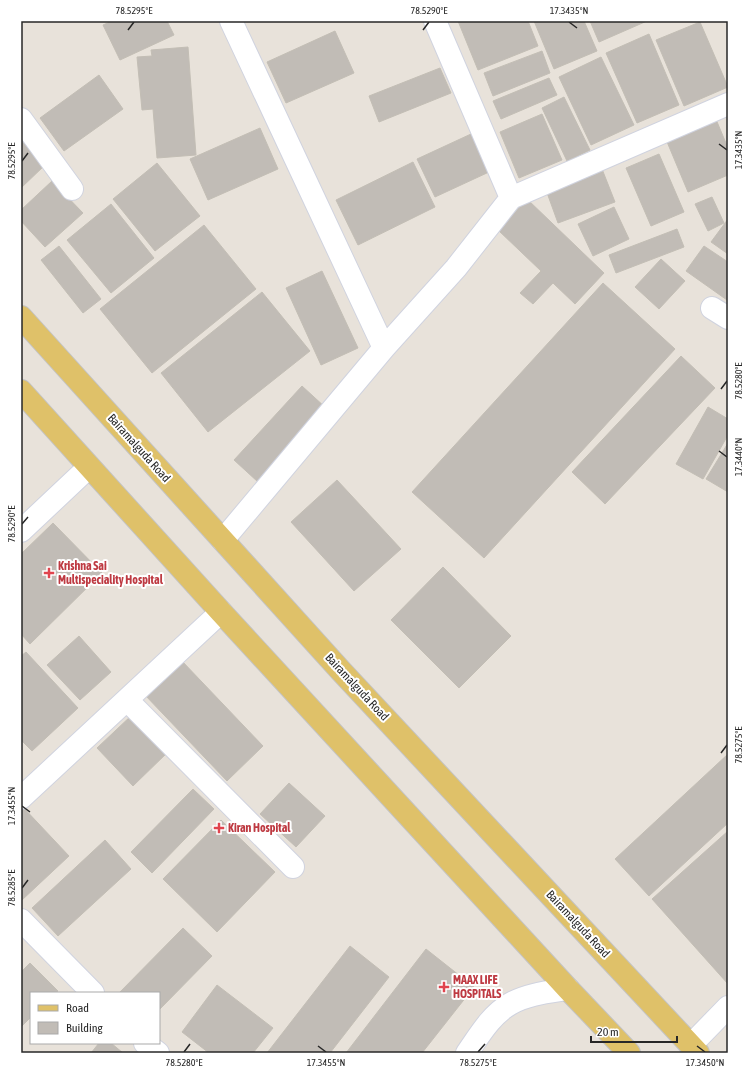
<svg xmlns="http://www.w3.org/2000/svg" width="749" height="1074" font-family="'Asap Condensed',sans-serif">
<rect width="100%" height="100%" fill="#e8e2da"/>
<path fill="#c1bcb6" stroke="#c3beb5" d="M 112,21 L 167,21 L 174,35 L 120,60 L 103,25 Z
M 458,21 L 528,21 L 538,46 L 478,70 Z
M 534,21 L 584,21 L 597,51 L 554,69 Z
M 590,21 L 647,21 L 599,42 Z
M 700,22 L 728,87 L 684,106 L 656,40 Z
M 335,31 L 354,73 L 286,103 L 267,62 Z
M 649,34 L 679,105 L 637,123 L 606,53 Z
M 188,47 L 196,155 L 157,158 L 153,109 L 142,110 L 137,57 L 152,56 L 151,50 Z
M 542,51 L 550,73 L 493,96 L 484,73 Z
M 601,57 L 634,125 L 591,145 L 559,77 Z
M 440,68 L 451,93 L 379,122 L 369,96 Z
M 99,75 L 123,109 L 64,151 L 40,118 Z
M 549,78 L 557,95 L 501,119 L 493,101 Z
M 564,97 L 590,150 L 567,161 L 542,108 Z
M 542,114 L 562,160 L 519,178 L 500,132 Z
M 715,117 L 728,148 L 728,175 L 688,192 L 665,137 Z
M 260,128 L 278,169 L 208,200 L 190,159 Z
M 471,134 L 489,172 L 435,197 L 417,159 Z
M 21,139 L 45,165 L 21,188 Z
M 659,154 L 684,212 L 651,226 L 626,168 Z
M 413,162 L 435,207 L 358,245 L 336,200 Z
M 157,163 L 200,216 L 155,251 L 113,199 Z
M 602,169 L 615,202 L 558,223 L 546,190 Z
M 52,181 L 83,213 L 45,247 L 21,221 L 21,210 Z
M 712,197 L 724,223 L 708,231 L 695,204 Z
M 527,199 L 604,273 L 575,304 L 553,283 L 533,304 L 520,293 L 541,271 L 498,230 Z
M 111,204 L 154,258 L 111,293 L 67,240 Z
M 614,207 L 629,239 L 593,256 L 578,224 Z
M 728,219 L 728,254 L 711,242 Z
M 204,225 L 256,289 L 152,373 L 100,309 Z
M 677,229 L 684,247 L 616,273 L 609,255 Z
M 59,246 L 101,299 L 83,313 L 41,260 Z
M 704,246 L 728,262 L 727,300 L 686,271 Z
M 661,259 L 685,281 L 659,309 L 635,287 Z
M 322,271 L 358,348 L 321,365 L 286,288 Z
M 603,283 L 675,349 L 484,558 L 412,492 Z
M 262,292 L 310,351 L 208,432 L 161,373 Z
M 681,356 L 715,388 L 605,504 L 572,472 Z
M 302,386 L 326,408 L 258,482 L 234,460 Z
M 708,407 L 728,419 L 728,435 L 703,479 L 676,464 Z
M 728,443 L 728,492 L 706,479 Z
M 337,480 L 401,549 L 354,591 L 291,522 Z
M 53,523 L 102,573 L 30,644 L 21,634 L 21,554 Z
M 443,567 L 511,636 L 459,688 L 391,620 Z
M 79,636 L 111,672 L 80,700 L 47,665 Z
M 26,652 L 78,708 L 32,751 L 21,740 L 21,656 Z
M 181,660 L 263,746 L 227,781 L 144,694 Z
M 133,714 L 169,751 L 133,786 L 97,748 Z
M 728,754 L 728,823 L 649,896 L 615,859 Z
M 289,783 L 325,816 L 296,847 L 260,814 Z
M 193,789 L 214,809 L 152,873 L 131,852 Z
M 21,805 L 69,856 L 22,900 L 21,899 Z
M 221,820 L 275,872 L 217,932 L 163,879 Z
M 728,831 L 728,984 L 652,899 Z
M 105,840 L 131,869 L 58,936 L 32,908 Z
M 183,928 L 212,956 L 159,1010 L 159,993 L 119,993 Z
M 350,946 L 389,977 L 330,1053 L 267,1053 Z
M 426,949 L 474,987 L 422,1053 L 346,1053 Z
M 30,963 L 58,991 L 55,993 L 31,993 L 31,1017 L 21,1027 L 21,972 Z
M 217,985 L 273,1028 L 253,1053 L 209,1053 L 182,1032 Z
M 99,1043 L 111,1043 L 123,1053 L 91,1053 Z"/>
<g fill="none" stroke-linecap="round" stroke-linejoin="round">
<defs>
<path id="minor" d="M 231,21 L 384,348
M 435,21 L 511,198
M 21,119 L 72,189
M 712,308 L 728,318
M 21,531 L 89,467
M 223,540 L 384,348 L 456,268 L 511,198 L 728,104
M 127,700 L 293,867
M 21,798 L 221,612
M 21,920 L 93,993
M 145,1043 L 158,1053
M 691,1045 L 728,1007
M 467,1053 C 479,1036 491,1015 510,1004 C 527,994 549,992 568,989"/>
<path id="primary" d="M 21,317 L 341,671 L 698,1053
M 21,391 L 221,612 L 568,989 L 629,1053"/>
</defs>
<use href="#minor" stroke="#d0d3df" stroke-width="24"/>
<use href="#primary" stroke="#c3c3c3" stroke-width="24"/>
<use href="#minor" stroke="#fff" stroke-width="22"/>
<use href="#primary" stroke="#dfc169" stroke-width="22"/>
</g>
<path fill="none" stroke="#272727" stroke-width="1.5" d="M 569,22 L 577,28M 128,30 L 134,22M 423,30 L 429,22M 719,144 L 727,150M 22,161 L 28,153M 721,389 L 727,381M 719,451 L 727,457M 22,524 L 28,517M 721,753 L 727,745M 22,806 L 30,812M 22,888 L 28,880M 318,1046 L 326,1052M 697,1046 L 705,1052M 184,1052 L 190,1044M 478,1052 L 485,1044"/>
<g fill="#e0444e" stroke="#fff" stroke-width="1.5">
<path d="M47 567h4v4h4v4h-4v4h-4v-4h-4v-4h4z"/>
<path d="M217 822h4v4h4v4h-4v4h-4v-4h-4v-4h4z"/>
<path d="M442 981h4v4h4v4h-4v4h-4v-4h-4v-4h4z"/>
</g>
<g text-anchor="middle" stroke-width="4" stroke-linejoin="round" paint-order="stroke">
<g font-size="12" fill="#272727" stroke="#fff">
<text transform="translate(139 448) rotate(48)" y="4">Bairamalguda Road</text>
<text transform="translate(357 687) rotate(47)" y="4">Bairamalguda Road</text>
<text transform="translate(578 924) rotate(47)" y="4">Bairamalguda Road</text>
</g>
<g font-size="12" font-weight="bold" fill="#be3a42" stroke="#fff" text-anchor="start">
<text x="58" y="570">Krishna Sai<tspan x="58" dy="14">Multispeciality Hospital</tspan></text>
<text x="228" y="832">Kiran Hospital</text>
<text x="453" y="984">MAAX LIFE<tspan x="453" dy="14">HOSPITALS</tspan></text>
</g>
</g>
<rect width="749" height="1074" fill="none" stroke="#ffffff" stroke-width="44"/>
<rect x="30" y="992" width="130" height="52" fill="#ffffff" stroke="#a9a9a9"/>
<rect x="38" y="1005" width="20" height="6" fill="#dfc169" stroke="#a9a9a9"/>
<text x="66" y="1012" font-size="12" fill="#272727">Road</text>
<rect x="38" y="1022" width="20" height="12" fill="#c1bcb6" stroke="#a9a9a9"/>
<text x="66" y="1032" font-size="12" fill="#272727">Building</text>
<path d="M591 1036v6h86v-6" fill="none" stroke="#272727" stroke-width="2"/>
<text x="597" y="1036" font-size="12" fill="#272727" stroke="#ffffff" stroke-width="3" paint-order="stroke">20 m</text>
<rect x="22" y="22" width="705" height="1030" fill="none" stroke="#272727" stroke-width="1.5"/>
<g font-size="10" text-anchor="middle" fill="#272727">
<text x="134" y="14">78.5295°E</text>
<text x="429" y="14">78.5290°E</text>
<text x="569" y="14">17.3435°N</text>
<text transform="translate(738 150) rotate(-90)" y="4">17.3435°N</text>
<text transform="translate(11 161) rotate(-90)" y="4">78.5295°E</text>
<text transform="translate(738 381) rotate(-90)" y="4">78.5280°E</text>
<text transform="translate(738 457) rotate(-90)" y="4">17.3440°N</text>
<text transform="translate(11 524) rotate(-90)" y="4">78.5290°E</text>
<text transform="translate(738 745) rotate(-90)" y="4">78.5275°E</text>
<text transform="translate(11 806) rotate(-90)" y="4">17.3455°N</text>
<text transform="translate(11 888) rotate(-90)" y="4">78.5285°E</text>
<text x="184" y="1066">78.5280°E</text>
<text x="326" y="1066">17.3455°N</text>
<text x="478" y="1066">78.5275°E</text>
<text x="705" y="1066">17.3450°N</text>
</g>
</svg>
